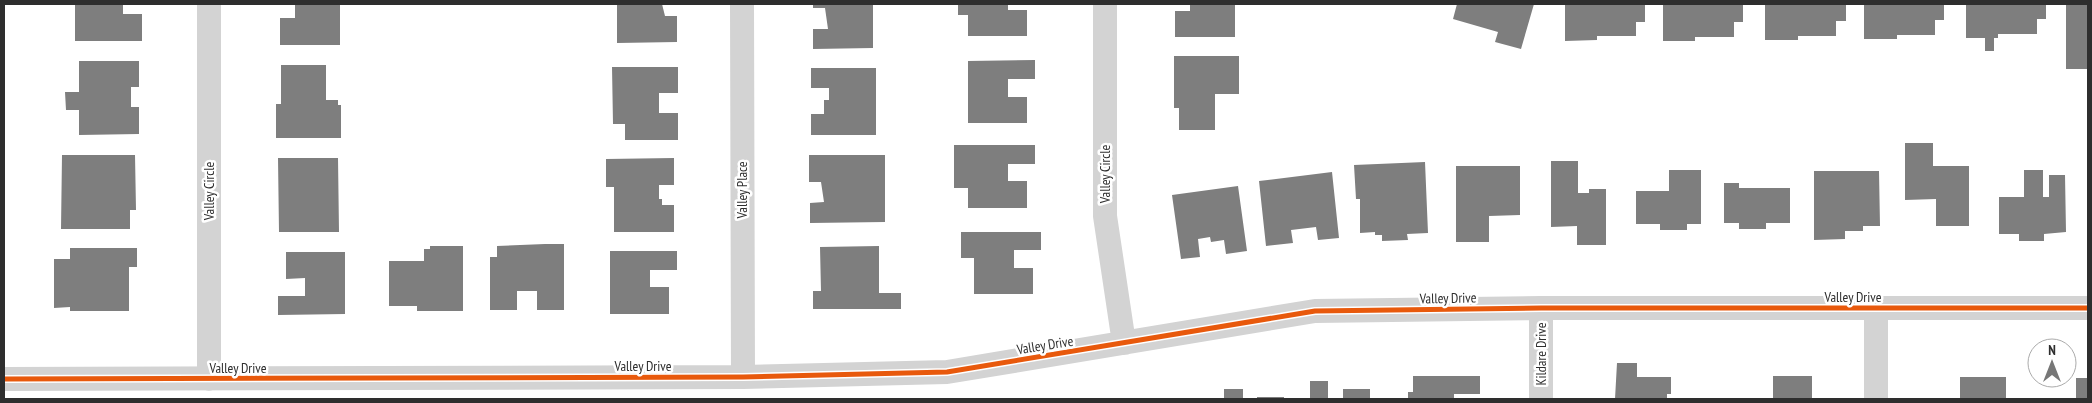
<svg xmlns="http://www.w3.org/2000/svg" width="2092" height="403" font-family="'PT Sans Narrow',sans-serif">
<rect width="100%" height="100%" fill="#fff"/>
<path fill="#7e7e7e" d="M 75,4 L 123,4 L 123,14 L 142,14 L 142,41 L 75,41 Z
M 295,4 L 340,4 L 340,45 L 280,45 L 280,18 L 295,18 Z
M 617,4 L 662,4 L 665,16 L 677,16 L 677,42 L 617,43 Z
M 813,4 L 873,4 L 873,48 L 813,49 L 813,29 L 828,29 L 825,8 L 813,8 Z
M 958,4 L 1008,4 L 1008,10 L 1027,10 L 1027,36 L 968,36 L 968,15 L 958,15 Z
M 1190,4 L 1235,4 L 1235,37 L 1175,37 L 1175,11 L 1190,11 Z
M 1457,4 L 1534,4 L 1521,49 L 1495,42 L 1498,32 L 1453,19 Z
M 1565,4 L 1645,4 L 1645,22 L 1636,22 L 1636,36 L 1597,36 L 1597,40 L 1565,41 Z
M 1663,4 L 1743,4 L 1743,22 L 1734,22 L 1734,37 L 1695,37 L 1695,41 L 1663,41 Z
M 1765,4 L 1846,4 L 1846,21 L 1836,21 L 1836,36 L 1798,36 L 1798,40 L 1765,40 Z
M 1864,4 L 1944,4 L 1944,20 L 1935,20 L 1935,35 L 1897,35 L 1897,39 L 1864,39 Z
M 1966,4 L 2046,4 L 2046,19 L 2037,19 L 2037,34 L 1998,34 L 1998,38 L 1994,38 L 1994,51 L 1985,51 L 1985,38 L 1966,38 Z
M 2066,4 L 2088,4 L 2088,69 L 2066,69 Z
M 1174,56 L 1239,56 L 1239,94 L 1215,94 L 1215,130 L 1179,130 L 1179,108 L 1174,108 Z
M 1035,60 L 1035,79 L 1008,79 L 1008,97 L 1027,97 L 1027,123 L 968,123 L 968,61 Z
M 79,61 L 139,61 L 139,87 L 131,87 L 131,107 L 139,107 L 139,134 L 79,135 L 79,110 L 66,110 L 65,92 L 79,92 Z
M 281,65 L 326,65 L 326,100 L 338,100 L 338,105 L 341,105 L 341,138 L 276,138 L 276,104 L 281,104 Z
M 612,67 L 678,67 L 678,93 L 659,93 L 659,113 L 678,113 L 678,140 L 625,140 L 625,124 L 613,124 Z
M 811,68 L 876,68 L 876,135 L 811,135 L 811,114 L 824,114 L 824,100 L 829,100 L 829,88 L 811,88 Z
M 1905,143 L 1933,143 L 1933,166 L 1969,166 L 1969,226 L 1936,226 L 1936,199 L 1905,200 Z
M 954,145 L 1035,145 L 1035,164 L 1008,164 L 1008,181 L 1027,181 L 1027,208 L 968,208 L 968,188 L 954,188 Z
M 62,155 L 135,155 L 136,210 L 130,210 L 130,229 L 61,229 Z
M 809,155 L 885,155 L 885,222 L 810,223 L 810,203 L 824,202 L 821,182 L 809,182 Z
M 278,158 L 338,158 L 339,232 L 279,232 Z
M 674,158 L 674,185 L 659,185 L 659,199 L 662,199 L 662,205 L 674,205 L 674,232 L 614,232 L 614,187 L 606,187 L 606,159 Z
M 1551,161 L 1578,161 L 1578,193 L 1589,193 L 1589,189 L 1606,189 L 1606,245 L 1577,245 L 1577,226 L 1551,227 Z
M 1425,162 L 1428,233 L 1407,234 L 1408,240 L 1382,241 L 1382,235 L 1375,235 L 1375,232 L 1360,233 L 1360,199 L 1356,199 L 1354,165 Z
M 1456,166 L 1520,166 L 1520,215 L 1489,216 L 1489,242 L 1456,242 Z
M 1669,170 L 1701,170 L 1701,224 L 1687,224 L 1687,230 L 1660,230 L 1660,224 L 1636,224 L 1636,191 L 1669,191 Z
M 2024,170 L 2043,170 L 2043,197 L 2049,197 L 2049,175 L 2065,175 L 2066,232 L 2044,234 L 2044,241 L 2019,241 L 2019,234 L 1999,234 L 1999,197 L 2024,197 Z
M 1814,171 L 1879,171 L 1880,226 L 1863,226 L 1863,231 L 1845,231 L 1845,239 L 1814,240 Z
M 1332,172 L 1339,238 L 1318,240 L 1316,227 L 1291,230 L 1293,243 L 1266,246 L 1259,181 Z
M 1724,183 L 1739,183 L 1739,188 L 1790,188 L 1790,223 L 1766,223 L 1766,229 L 1739,229 L 1739,223 L 1724,223 Z
M 1238,186 L 1247,251 L 1226,254 L 1224,240 L 1211,242 L 1210,237 L 1198,239 L 1200,257 L 1181,259 L 1172,195 Z
M 961,232 L 1041,232 L 1041,250 L 1014,250 L 1014,268 L 1033,268 L 1033,294 L 974,294 L 974,258 L 961,258 Z
M 545,244 L 564,244 L 564,310 L 537,310 L 537,291 L 517,291 L 517,310 L 490,310 L 490,257 L 497,257 L 497,246 Z
M 430,246 L 463,246 L 463,311 L 417,311 L 417,306 L 389,306 L 389,261 L 424,261 L 424,249 L 430,249 Z
M 879,246 L 879,293 L 901,293 L 901,309 L 813,309 L 813,291 L 821,291 L 820,247 Z
M 70,248 L 137,248 L 137,267 L 129,267 L 129,311 L 70,311 L 70,307 L 54,308 L 54,259 L 70,259 Z
M 610,251 L 677,251 L 677,270 L 650,270 L 650,287 L 669,287 L 669,314 L 610,314 Z
M 286,252 L 345,252 L 345,314 L 278,315 L 278,296 L 305,296 L 305,278 L 286,279 Z
M 1617,363 L 1637,363 L 1637,377 L 1671,377 L 1671,394 L 1667,394 L 1667,399 L 1615,399 Z
M 1413,376 L 1480,376 L 1480,394 L 1454,394 L 1454,399 L 1408,399 L 1408,392 L 1413,392 Z
M 1773,376 L 1812,376 L 1812,399 L 1773,399 Z
M 1960,377 L 2006,377 L 2006,399 L 1960,399 Z
M 2076,378 L 2088,378 L 2088,399 L 2076,399 Z
M 1310,381 L 1328,381 L 1328,399 L 1310,399 Z
M 1224,389 L 1243,389 L 1243,399 L 1224,399 Z
M 1343,389 L 1370,389 L 1370,399 L 1343,399 Z
M 1257,397 L 1284,397 L 1284,399 L 1257,399 Z"/>
<g fill="none" stroke-linecap="round" stroke-linejoin="round">
<path stroke="#d3d3d3" stroke-width="24" d="M 742,4 L 743,377
M 1105,4 L 1105,216 L 1124,343
M 1541,308 L 1541,399
M 4,379 L 743,377 L 947,372 L 1315,311 L 1541,308 L 2088,308
M 209,379 L 209,4
M 1876,399 L 1876,308"/>
<defs>
<path id="cycleway" d="M 4,379 L 743,377 L 947,372 L 1315,311 L 1541,308 L 2088,308"/>
</defs>
<use href="#cycleway" stroke="#fff" stroke-width="8"/>
<use href="#cycleway" stroke="#e8590c" stroke-width="5"/>
</g>
<g text-anchor="middle" stroke-width="5" stroke-linejoin="round" paint-order="stroke">
<g font-size="14" fill="#2e2e2e" stroke="#fff">
<text transform="translate(1105 174) rotate(-90)" y="5">Valley Circle</text>
<text transform="translate(742 190) rotate(-90)" y="5">Valley Place</text>
<text transform="translate(209 191) rotate(-90)" y="5">Valley Circle</text>
<text x="1853" y="302">Valley Drive</text>
<text transform="translate(1448 298) rotate(-1)" y="5">Valley Drive</text>
<text transform="translate(1045 345) rotate(-9)" y="5">Valley Drive</text>
<text transform="translate(1541 354) rotate(-90)" y="5">Kildare Drive</text>
<text x="643" y="371">Valley Drive</text>
<text x="238" y="373">Valley Drive</text>
</g>
</g>
<rect width="2092" height="403" fill="none" stroke="#2e2e2e" stroke-width="10"/>
<g transform="translate(2052 363)"><circle r="24" fill="#ffffff" stroke="#ababab"/>
<path d="M0-4L9 19L0 12L-9 19Z" fill="#777777"/>
<text y="-8" font-size="14" font-weight="bold" text-anchor="middle" fill="#2e2e2e">N</text>
</g>
</svg>
